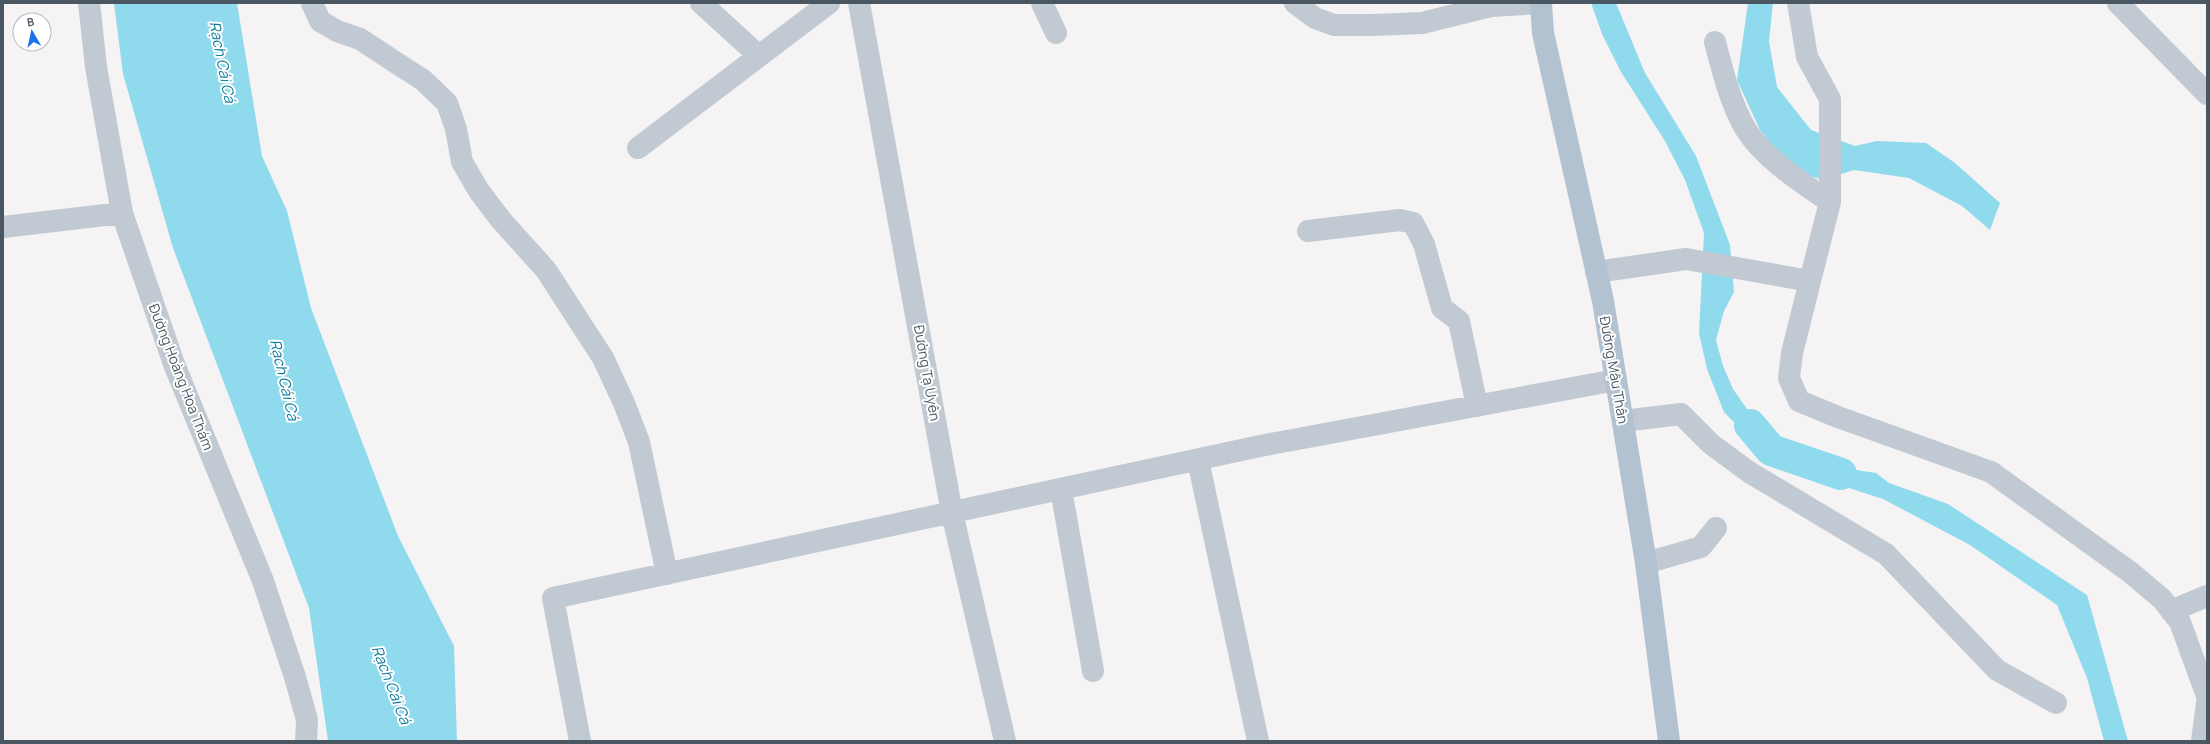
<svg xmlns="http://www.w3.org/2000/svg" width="2210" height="744" font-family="Manrope,sans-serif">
<rect width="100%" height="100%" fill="#f5f3f3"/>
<path fill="#90daee" d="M 114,3 L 237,3 L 262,156 L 287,211 L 311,308 L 398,536 L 454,646 L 457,741 L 328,741 L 309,608 L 173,248 L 123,74 Z
M 1591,3 L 1616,3 L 1645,73 L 1696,156 L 1730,245 L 1734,292 L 1724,311 L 1716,340 L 1723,366 L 1733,389 L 1768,439 L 1781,454 L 1802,462 L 1876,473 L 1889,483 L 1948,504 L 2087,595 L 2128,741 L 2104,741 L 2087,678 L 2057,605 L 1970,545 L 1883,499 L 1774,464 L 1724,412 L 1707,369 L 1699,333 L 1704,233 L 1685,180 L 1665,141 L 1621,72 L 1602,34 Z
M 1748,3 L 1773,3 L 1769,41 L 1777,87 L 1811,130 L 1855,146 L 1877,141 L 1926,143 L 1955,163 L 2000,203 L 1990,230 L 1962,206 L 1909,178 L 1854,170 L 1822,180 L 1790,168 L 1760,130 L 1737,80 Z"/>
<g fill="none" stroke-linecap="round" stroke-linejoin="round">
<path stroke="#90daee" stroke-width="32" d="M 1750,425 L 1771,450 L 1841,474"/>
<path stroke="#c1cad2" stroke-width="22" d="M 89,3 L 96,67 L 122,213 L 174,364 L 263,581 L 295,677 L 307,720 L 306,741
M 312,3 L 320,21 L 337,31 L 360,39 L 395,62 L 423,80 L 447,103 L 456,129 L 462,162 L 479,191 L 501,220 L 546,270 L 603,358 L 624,403 L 639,442 L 667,574
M 701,3 L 759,56
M 859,3 L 952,513 L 1005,741
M 1042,3 L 1056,33
M 1295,3 L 1315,18 L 1334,25 L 1373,25 L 1422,23 L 1491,6 L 1540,3
M 2118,3 L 2207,94
M 1715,42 C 1723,72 1730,102 1745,128 C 1763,158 1802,183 1830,202
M 638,148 L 829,3
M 3,227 L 122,213
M 1308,231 L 1400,220 L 1413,223 L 1424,244 L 1442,308 L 1459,321 L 1477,406
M 1596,272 L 1686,259 L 1810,281 L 1830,202 L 1830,99 L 1807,57 L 1798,3
M 1810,281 L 1792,353 L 1789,378 L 1799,401 L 1838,417 L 1991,472 L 2130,572 L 2162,599 L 2180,622 L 2207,696
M 1623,421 L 1681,414 L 1711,444 L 1749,472 L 1886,554 L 1997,670 L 2056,703
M 1198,460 L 1258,741
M 1061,489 L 1093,671
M 1646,563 L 1701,547 L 1716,528
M 2171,611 L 2207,596
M 580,741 L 553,598 L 1260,446 L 1616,380
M 2202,741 L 2207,703"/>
<path stroke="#b3c2d1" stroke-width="22" d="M 1541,3 L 1543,33 L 1603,301 L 1646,563 L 1669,741"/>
</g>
<g text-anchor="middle" stroke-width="4" stroke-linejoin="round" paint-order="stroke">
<g font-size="14" fill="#4a5661" stroke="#fff">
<text transform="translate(1614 370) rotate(80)" y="5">Đường Mậu Thân</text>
<text transform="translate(927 373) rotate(80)" y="5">Đường Tạ Uyên</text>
<text transform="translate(181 377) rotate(69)" y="5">Đường Hoàng Hoa Thám</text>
</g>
<g font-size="15" font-style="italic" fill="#0c7c9b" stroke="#fff">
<text transform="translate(222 62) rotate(79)" y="5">Rạch Cái Cá</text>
<text transform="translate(284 380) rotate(77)" y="5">Rạch Cái Cá</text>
<text transform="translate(391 685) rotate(69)" y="5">Rạch Cái Cá</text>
</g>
</g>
<rect width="2210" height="744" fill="none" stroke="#4a5661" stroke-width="8"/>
<g transform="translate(32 32) rotate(351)"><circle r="19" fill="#ffffff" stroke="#b7bbc0"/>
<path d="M0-3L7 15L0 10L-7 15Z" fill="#1a73e8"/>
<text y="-6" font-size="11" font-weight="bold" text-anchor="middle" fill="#4a5661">B</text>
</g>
</svg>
